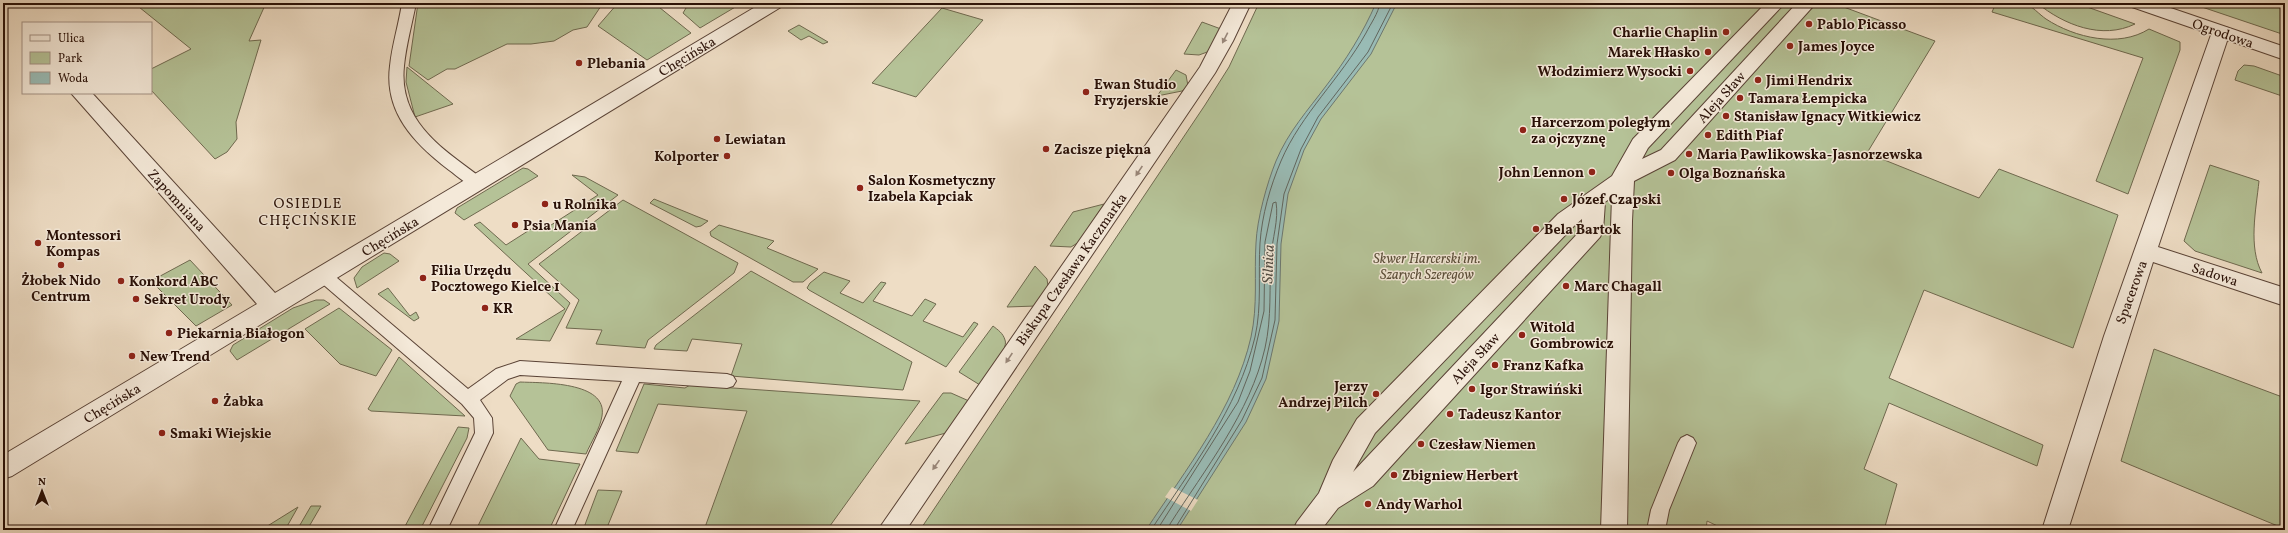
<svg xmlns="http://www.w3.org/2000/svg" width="2288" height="533" font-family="Vollkorn,serif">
<rect width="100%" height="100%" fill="#eeddc5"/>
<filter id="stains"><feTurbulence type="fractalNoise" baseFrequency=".005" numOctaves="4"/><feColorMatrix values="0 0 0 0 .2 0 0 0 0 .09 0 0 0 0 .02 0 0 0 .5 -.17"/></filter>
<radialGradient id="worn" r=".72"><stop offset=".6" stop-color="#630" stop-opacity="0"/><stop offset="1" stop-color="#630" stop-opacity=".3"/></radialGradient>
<path fill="#b5c297" stroke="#6f694f" d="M 134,3 L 266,3 L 249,41 L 261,40 L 236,122 L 237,139 L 227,152 L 215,159 L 151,90 L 151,69 L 191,49 Z
M 418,3 L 603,3 L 587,27 L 573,30 L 554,41 L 531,44 L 507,44 L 455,69 L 447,69 L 428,80 L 409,66 Z
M 618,3 L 654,3 L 691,33 L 647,60 L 598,26 Z
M 689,3 L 742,3 L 700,28 L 683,13 Z
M 1259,3 L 1833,3 L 1935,41 L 1867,153 L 1979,198 L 1999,169 L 2118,215 L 2073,348 L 1924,290 L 1889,378 L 2043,445 L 2037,466 L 1889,403 L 1864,469 L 1897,484 L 1884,530 L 1726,530 L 1707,521 L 1706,530 L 920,530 L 1205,105 L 1229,67 Z
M 1996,3 C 2005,3 2016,1 2024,3 C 2031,5 2040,15 2046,19 C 2075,38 2119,48 2149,29 L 2180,42 L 2180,50 L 2128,194 L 2096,181 L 2143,58 L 1992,12 Z
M 2037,3 L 2076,3 L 2135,24 C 2102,40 2064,25 2037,3 Z
M 2190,3 L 2285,3 L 2285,35 Z
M 942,8 L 983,20 L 916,97 L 872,83 Z
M 1202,22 L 1221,29 L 1210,51 L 1199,55 L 1184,54 Z
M 799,25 L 828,42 L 823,44 L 809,36 L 801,40 L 788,31 Z
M 2244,65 L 2254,66 L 2285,77 L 2285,97 L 2235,80 L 2238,71 Z
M 407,67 L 453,104 L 415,117 L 406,82 Z
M 1176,70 L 1186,75 L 1188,86 L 1182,91 L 1157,96 Z
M 2210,165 L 2259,181 C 2256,210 2248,247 2262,273 L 2195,251 L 2184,241 Z
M 523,168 L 528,169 L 538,176 L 464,220 L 455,213 L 457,208 Z
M 572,175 L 585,177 L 618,195 L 528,264 L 570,303 L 550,341 L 516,339 L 565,309 L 474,225 L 480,222 L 506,245 L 542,222 L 548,227 L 598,195 Z
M 654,199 L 708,221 L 701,226 L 696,227 L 650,203 Z
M 623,200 L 738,263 L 734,273 L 648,340 L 645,348 L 596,344 L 602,330 L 566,328 L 579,300 L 539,264 Z
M 1104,204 L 1079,242 L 1071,247 L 1050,246 L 1073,212 Z
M 719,225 L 774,241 L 767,248 L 818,269 L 803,282 L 793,282 L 711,236 L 710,232 Z
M 384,253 L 390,254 L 399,261 L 357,288 L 354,278 L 362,267 Z
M 190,260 L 232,305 L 196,326 L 151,281 Z
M 1035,266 L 1047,279 L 1048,286 L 1036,306 L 1007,307 Z
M 751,271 L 912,362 L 903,390 L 731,376 L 742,344 L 692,339 L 687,351 L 654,349 L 656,345 Z
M 824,272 L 850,281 L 840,293 L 863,303 L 881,282 L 886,283 L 873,301 L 912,316 L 925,299 L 936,304 L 923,321 L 963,337 L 974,322 L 978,324 L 946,367 L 809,290 L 807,288 L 810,283 Z
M 388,288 L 410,316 L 416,312 L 419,318 L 414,321 L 378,294 Z
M 316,300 L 324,300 L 330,304 L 237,360 L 230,351 L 233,345 L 293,308 Z
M 339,308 L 392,350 L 376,376 L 340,364 L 305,329 Z
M 993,326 C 998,330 1003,333 1005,340 C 1009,350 986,375 980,385 L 959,372 Z
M 2154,349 L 2285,398 L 2285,529 L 2121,461 Z
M 399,357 L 465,416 L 371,411 L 368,409 Z
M 520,382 C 541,383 608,381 602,416 C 600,429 591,442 586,454 L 548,450 L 510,396 L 516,384 Z
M 644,384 L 685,388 L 690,385 L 920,401 L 827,530 L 704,530 L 747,411 L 658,404 L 638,453 L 616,451 Z
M 943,393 L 951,393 L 969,401 L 946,433 L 905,444 Z
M 458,427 L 469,428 L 467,438 L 420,530 L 403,530 Z
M 521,438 L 539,459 L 580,464 L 549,530 L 476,530 Z
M 598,490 L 622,491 L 606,530 L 583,530 Z
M 311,506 L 321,506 L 307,530 L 297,530 Z
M 298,507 L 285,530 L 261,530 Z"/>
<path fill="#99bbb5" stroke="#6c776f" d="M 1376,3 L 1397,3 L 1371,54 L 1321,119 L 1304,150 L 1288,194 L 1281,244 L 1279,321 L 1266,379 L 1246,422 L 1177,530 L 1146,530 C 1186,469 1235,408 1251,337 C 1258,305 1254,275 1256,243 C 1257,219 1267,183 1276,161 C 1288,132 1308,110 1326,86 C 1346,60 1363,33 1376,3 Z"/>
<path fill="#eeddc5" d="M 1172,487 L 1198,500 L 1191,511 L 1165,497 Z"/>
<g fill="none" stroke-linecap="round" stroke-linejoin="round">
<path stroke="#61665e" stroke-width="1" d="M 1151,530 C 1191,469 1238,409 1255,337 C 1262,306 1258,274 1260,243 C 1262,215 1270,187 1281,161 C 1301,114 1341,78 1366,33 C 1371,23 1378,14 1380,3
M 1157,530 L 1238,402 L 1250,371 L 1264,311 L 1265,242 L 1273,203 L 1276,202 C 1279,220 1272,239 1271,257 C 1269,287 1272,317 1265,348 C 1250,413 1205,469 1170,524 L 1169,530
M 1174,530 L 1242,420 L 1262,378 L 1275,320 L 1277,244 L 1284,194 L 1301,149 L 1318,117 L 1368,52 L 1393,3"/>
<defs>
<path id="service" d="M 402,3 L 416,3 C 412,24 406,45 404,66 C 398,122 444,150 483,179 L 486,183 L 483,187 C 471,190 459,177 449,170 C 415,144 384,113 390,66 C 392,45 399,24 402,3 Z
M 324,270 L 330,272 L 468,389 L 496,369 L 520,361 L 727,374 L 733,376 L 736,381 L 733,386 L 727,388 L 639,382 L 572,530 L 554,530 L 622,381 L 520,375 L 508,379 L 480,400 L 492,418 L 493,433 L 447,530 L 428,530 L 475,433 L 474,418 L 462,404 L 318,280 L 316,276 L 318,272 Z
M 1687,435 L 1693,438 L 1696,443 L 1669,510 L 1665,530 L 1647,530 L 1651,510 L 1678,443 L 1681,438 Z"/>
<path id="pedestrian" d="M 1766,3 L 1785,3 L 1648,148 L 1642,159 L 1661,150 L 1797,3 L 1816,3 L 1675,160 L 1634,181 L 1632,221 L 1627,530 L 1601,530 L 1612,197 L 1605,202 L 1603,231 L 1600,237 L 1373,486 L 1338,508 L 1321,530 L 1293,530 L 1297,522 L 1319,493 L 1333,460 L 1357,419 L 1558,214 L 1612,176 L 1633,139 ZM 1582,219 L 1582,229 L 1353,472 L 1375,433 L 1574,226 Z"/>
<path id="minor" d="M 762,3 L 784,3 L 781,7 L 12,476 L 3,479 L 3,455 L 257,304 L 71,93 L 92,93 L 275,293 Z
M 1233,3 L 1251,3 L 1233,41 L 1215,73 L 906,530 L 878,530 L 1200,67 Z
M 2221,26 L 2228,28 L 2230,32 L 2158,247 L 2285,288 L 2285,306 L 2153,262 L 2068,530 L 2042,530 L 2104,336 L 2212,32 L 2214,28 Z"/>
<path id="tertiary" d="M 2129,3 L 2156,3 L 2285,47 L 2285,60 L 2132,7 Z"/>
</defs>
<use href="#service" stroke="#5a4336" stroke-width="2"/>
<use href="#pedestrian" stroke="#5a4336" stroke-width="2"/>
<use href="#minor" stroke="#5a4336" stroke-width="2"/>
<use href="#tertiary" stroke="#5a4336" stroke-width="2"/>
<use href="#service" fill="#f4e9d9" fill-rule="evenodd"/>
<use href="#pedestrian" fill="#f4e9d9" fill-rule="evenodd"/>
<use href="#minor" fill="#f4e9d9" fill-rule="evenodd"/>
<use href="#tertiary" fill="#f4e9d9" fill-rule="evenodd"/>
</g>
<defs><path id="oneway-solid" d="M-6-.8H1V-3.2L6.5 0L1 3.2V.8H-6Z"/></defs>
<g fill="#99877a">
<use href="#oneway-solid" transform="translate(1225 38) rotate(117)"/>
<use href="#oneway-solid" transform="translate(1139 171) rotate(124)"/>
<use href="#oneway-solid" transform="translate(1009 358) rotate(124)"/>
<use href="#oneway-solid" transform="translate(936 465) rotate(125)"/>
</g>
<g fill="#8f2418" stroke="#f4e9d9" stroke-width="1.5">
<circle cx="1809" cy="24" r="4"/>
<circle cx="1726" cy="32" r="4"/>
<circle cx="1790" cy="46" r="4"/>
<circle cx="1708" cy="52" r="4"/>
<circle cx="579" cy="63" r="4"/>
<circle cx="1690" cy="71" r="4"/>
<circle cx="1758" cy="80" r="4"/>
<circle cx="1086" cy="92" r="4"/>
<circle cx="1740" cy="98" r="4"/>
<circle cx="1726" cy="116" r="4"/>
<circle cx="1523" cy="130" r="4"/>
<circle cx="1708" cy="135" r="4"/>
<circle cx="717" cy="139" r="4"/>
<circle cx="1046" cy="149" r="4"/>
<circle cx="1689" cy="154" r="4"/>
<circle cx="727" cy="156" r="4"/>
<circle cx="1592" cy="172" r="4"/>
<circle cx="1671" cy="173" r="4"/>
<circle cx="860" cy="188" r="4"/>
<circle cx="1564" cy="199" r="4"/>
<circle cx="545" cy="204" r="4"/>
<circle cx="515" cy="225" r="4"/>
<circle cx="1536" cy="229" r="4"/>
<circle cx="38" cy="243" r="4"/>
<circle cx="61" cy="265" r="4"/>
<circle cx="423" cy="278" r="4"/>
<circle cx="121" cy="281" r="4"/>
<circle cx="1566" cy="286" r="4"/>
<circle cx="136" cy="299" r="4"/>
<circle cx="485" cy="308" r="4"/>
<circle cx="169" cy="333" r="4"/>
<circle cx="1522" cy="335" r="4"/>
<circle cx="132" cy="356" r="4"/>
<circle cx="1495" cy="365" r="4"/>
<circle cx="1472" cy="389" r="4"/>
<circle cx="1376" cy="394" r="4"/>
<circle cx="215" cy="401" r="4"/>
<circle cx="1450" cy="414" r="4"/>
<circle cx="162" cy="433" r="4"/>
<circle cx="1421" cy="444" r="4"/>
<circle cx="1394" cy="475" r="4"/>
<circle cx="1368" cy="504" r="4"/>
</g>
<g text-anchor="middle" stroke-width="3" stroke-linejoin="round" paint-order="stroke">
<g font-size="14" font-weight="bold" fill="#291007" stroke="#f4e9d9" text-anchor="start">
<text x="1817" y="29">Pablo Picasso</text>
<text x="1718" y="37" text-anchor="end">Charlie Chaplin</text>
<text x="1798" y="51">James Joyce</text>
<text x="1700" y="57" text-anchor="end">Marek Hłasko</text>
<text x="587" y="68">Plebania</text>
<text x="1682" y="76" text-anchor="end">Włodzimierz Wysocki</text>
<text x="1766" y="85">Jimi Hendrix</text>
<text x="1094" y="89">Ewan Studio<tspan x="1094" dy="16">Fryzjerskie</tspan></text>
<text x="1748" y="103">Tamara Łempicka</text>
<text x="1734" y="121">Stanisław Ignacy Witkiewicz</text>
<text x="1531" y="127">Harcerzom poległym<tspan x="1531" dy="16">za ojczyznę</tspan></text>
<text x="1716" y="140">Edith Piaf</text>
<text x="725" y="144">Lewiatan</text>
<text x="1054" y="154">Zacisze piękna</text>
<text x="1697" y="159">Maria Pawlikowska-Jasnorzewska</text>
<text x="719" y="161" text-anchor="end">Kolporter</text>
<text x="1584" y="177" text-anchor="end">John Lennon</text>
<text x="1679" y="178">Olga Boznańska</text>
<text x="868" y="185">Salon Kosmetyczny<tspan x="868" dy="16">Izabela Kapciak</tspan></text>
<text x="1572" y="204">Józef Czapski</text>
<text x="553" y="209">u Rolnika</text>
<text x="523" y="230">Psia Mania</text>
<text x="1544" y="234">Bela Bartok</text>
<text x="46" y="240">Montessori<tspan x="46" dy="16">Kompas</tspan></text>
<text x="431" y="275">Filia Urzędu<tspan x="431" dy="16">Pocztowego Kielce 1</tspan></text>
<text x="61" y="285" text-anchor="middle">Żłobek Nido<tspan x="61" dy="16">Centrum</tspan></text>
<text x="129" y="286">Konkord ABC</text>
<text x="1574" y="291">Marc Chagall</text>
<text x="144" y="304">Sekret Urody</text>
<text x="493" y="313">KR</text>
<text x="1530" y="332">Witold<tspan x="1530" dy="16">Gombrowicz</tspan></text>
<text x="177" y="338">Piekarnia Białogon</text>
<text x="140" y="361">New Trend</text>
<text x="1503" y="370">Franz Kafka</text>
<text x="1368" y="391" text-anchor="end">Jerzy<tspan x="1368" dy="16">Andrzej Pilch</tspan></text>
<text x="1480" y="394">Igor Strawiński</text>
<text x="223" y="406">Żabka</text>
<text x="1458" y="419">Tadeusz Kantor</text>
<text x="170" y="438">Smaki Wiejskie</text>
<text x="1429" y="449">Czesław Niemen</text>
<text x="1402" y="480">Zbigniew Herbert</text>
<text x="1376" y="509">Andy Warhol</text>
</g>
<g font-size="14" fill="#291007" stroke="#f4e9d9">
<text transform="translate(2223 33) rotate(19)" y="5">Ogrodowa</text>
<text transform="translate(687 56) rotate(-31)" y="5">Chęcińska</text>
<text transform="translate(1721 97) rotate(-48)" y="5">Aleja Sław</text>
<text transform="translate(177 200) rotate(48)" y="5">Zapomniana</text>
<text transform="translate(390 236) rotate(-31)" y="5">Chęcińska</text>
<text transform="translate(1071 269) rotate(-55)" y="5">Biskupa Czesława Kaczmarka</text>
<text transform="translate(2215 274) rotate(18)" y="5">Sadowa</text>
<text transform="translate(2131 292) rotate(-70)" y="5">Spacerowa</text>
<text transform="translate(1475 358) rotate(-47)" y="5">Aleja Sław</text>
<text transform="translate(112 403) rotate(-31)" y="5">Chęcińska</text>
</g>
<g font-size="14" font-style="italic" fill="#5a4e39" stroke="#f4e9d9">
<text x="1427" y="263">Skwer Harcerski im.<tspan x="1427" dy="16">Szarych Szeregów</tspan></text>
</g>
<g font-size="15" letter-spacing="1" fill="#291007" stroke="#f4e9d9">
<text x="308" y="208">OSIEDLE<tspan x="308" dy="17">CHĘCIŃSKIE</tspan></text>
</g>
<g font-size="15" font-style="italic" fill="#504c44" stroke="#f4e9d9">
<text transform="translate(1268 264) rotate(-88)" y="5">Silnica</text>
</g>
</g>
<rect width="2288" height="533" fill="none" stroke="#eeddc5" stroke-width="16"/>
<rect x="4" y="4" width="2280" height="525" fill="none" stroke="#291007" stroke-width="2"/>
<rect x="8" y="8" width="2272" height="517" fill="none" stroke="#291007"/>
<rect x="22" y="22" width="130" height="72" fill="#f4e9d9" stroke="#a39285"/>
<rect x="30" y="35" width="20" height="6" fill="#f4e9d9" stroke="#a39285"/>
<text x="58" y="42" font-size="12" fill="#291007">Ulica</text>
<rect x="30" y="52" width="20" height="12" fill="#b5c297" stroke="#a39285"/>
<text x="58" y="62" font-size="12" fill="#291007">Park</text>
<rect x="30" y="72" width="20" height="12" fill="#99bbb5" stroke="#a39285"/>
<text x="58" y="82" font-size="12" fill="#291007">Woda</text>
<g transform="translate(42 491)" stroke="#f4e9d9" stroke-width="3" paint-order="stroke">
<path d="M0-3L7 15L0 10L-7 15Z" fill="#291007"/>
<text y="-6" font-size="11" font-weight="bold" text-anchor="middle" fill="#291007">N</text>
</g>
<rect width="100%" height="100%" filter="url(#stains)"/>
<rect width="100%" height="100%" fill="url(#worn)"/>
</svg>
